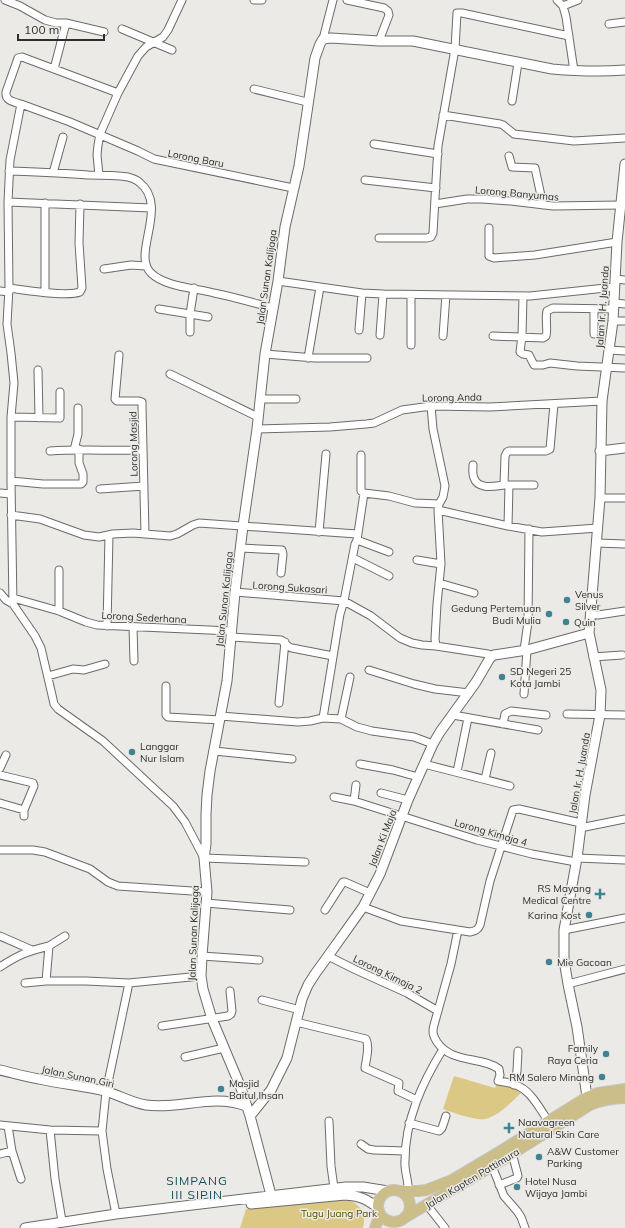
<svg xmlns="http://www.w3.org/2000/svg" width="625" height="1228" font-family="Mulish,sans-serif">
<rect width="100%" height="100%" fill="#ebeae6"/>
<path fill="#dbc884" d="M 454,1076 L 495,1088 L 498,1081 L 524,1090 C 512,1101 501,1115 485,1119 C 476,1121 451,1112 443,1109 Z
M 346,1198 C 360,1205 367,1212 363,1228 L 240,1228 L 246,1209 Z"/>
<g fill="none" stroke-linecap="round" stroke-linejoin="round">
<defs>
<path id="street" d="M 5,0 L 20,6 L 45,20 L 56,23 L 66,23 L 104,32
M 254,0 L 262,0
M 347,0 L 384,8 L 388,11 L 389,15 L 379,41
M 557,0 L 563,6 L 566,17 L 574,71
M 563,6 L 578,0
M 609,24 L 625,22
M 122,29 L 172,50
M 323,39 L 333,0
M 54,69 L 66,23
M 254,89 L 307,102
M 118,93 L 22,57 L 18,58 L 17,61 L 6,92 C 5,101 14,102 21,104 L 10,160 L 8,202 L 9,288 L 7,324 L 11,353 L 14,383 L 11,417 L 11,481 L 13,604 L 35,636 L 41,648 L 52,695 L 54,704 L 58,709 L 103,741 L 173,806 L 185,822 L 204,858 L 305,862
M 512,101 L 518,63
M 21,104 L 70,122 L 138,151 L 154,159 L 293,188
M 443,115 L 500,124 L 503,125 L 514,134 L 574,141 L 625,138
M 374,144 L 438,154
M 509,156 L 512,167 L 535,168 L 543,205
M 9,171 C 35,172 62,173 88,175 C 101,175 115,175 128,177 C 131,178 136,179 139,182 C 170,206 131,254 151,273 C 165,287 196,288 214,293 C 234,297 254,303 273,308
M 53,173 L 63,137
M 99,175 L 97,155 L 98,145 L 100,134 L 118,93 L 138,56 L 146,47 L 163,37 L 168,30 L 182,0
M 365,180 L 436,188
M 8,202 L 151,208
M 45,203 L 45,292
M 435,204 L 467,199 L 482,199 L 511,201 L 553,206 L 621,205
M 489,228 L 489,256 L 494,258 L 535,255 L 617,242
M 379,238 L 427,238 L 431,237 L 433,233 L 438,146 L 455,49 L 457,13 L 462,13 L 569,36
M 104,269 L 131,265 L 146,266
M 615,279 L 625,280
M 278,281 L 362,293 L 383,294 L 530,296 L 615,287
M 9,288 C 25,290 67,297 80,292 L 82,288 L 79,243 L 80,204
M 0,291 L 9,292
M 523,296 L 522,336 L 520,352 L 523,354 L 529,355 L 534,365 L 543,365 L 550,363 L 577,366 L 625,368
M 614,303 L 625,304
M 159,309 L 208,317
M 594,309 L 594,334
M 613,321 L 625,321
M 359,330 L 362,293
M 190,332 L 190,314 L 194,288
M 380,335 L 383,294
M 443,336 L 446,295
M 493,336 L 543,338 C 544,337 545,337 546,336 C 548,333 545,317 547,311 L 553,308 L 614,309
M 411,345 L 411,295
M 610,350 L 625,351
M 265,354 L 315,358 L 367,358
M 119,355 L 115,399 L 117,401 L 139,401 L 142,402 L 142,406 L 145,534
M 308,358 L 320,287
M 38,370 L 39,418
M 170,374 L 258,417
M 260,399 L 296,399
M 431,406 L 433,429 L 445,486 L 443,497 L 439,504 L 438,510 L 441,564 L 437,604 L 435,639 L 436,646
M 11,417 L 60,418 L 60,392
M 257,429 L 330,427 L 366,424 L 374,423 L 402,410 L 431,406 L 490,407 L 602,401
M 74,450 L 78,434 L 78,408
M 50,451 C 81,449 112,451 143,450
M 361,455 L 361,491 L 364,493 L 389,496 L 415,503 L 439,504
M 473,465 C 473,469 472,474 474,478 C 478,490 495,486 504,485
M 11,481 L 43,484 L 81,484 L 83,482 L 83,474 L 79,463 L 79,449
M 534,485 L 504,485 L 505,456 L 507,452 L 509,451 L 546,451 L 550,449 L 554,404
M 100,489 L 144,486
M 0,493 L 11,494
M 600,498 L 625,498
M 438,510 L 508,526 L 542,532 L 598,528
M 11,515 L 40,519 L 84,535 L 99,537 L 113,534 L 133,533 L 170,536 L 177,534 L 193,525 L 199,523 L 357,534
M 508,526 L 509,485
M 319,532 L 326,454
M 357,540 L 389,552
M 597,543 L 625,544
M 240,548 L 282,550 L 283,554 L 281,573
M 353,558 L 389,576
M 417,560 L 441,564
M 439,583 L 474,593
M 235,592 L 344,601 L 371,616 L 400,638 L 412,643 L 422,645 L 436,646 L 488,654 L 492,656
M 0,593 L 6,600 L 13,604
M 13,598 L 59,611 L 86,622 L 97,625 L 231,631
M 59,611 L 59,570
M 590,614 L 598,615 L 625,611
M 107,626 L 109,535
M 133,627 L 134,661
M 231,637 L 281,640 L 289,647 L 292,648 L 333,656
M 524,650 L 528,622 L 529,529
M 593,657 L 622,655
M 369,670 L 414,684 L 435,689 L 469,693
M 48,676 L 73,669 L 84,670 L 105,664
M 166,686 L 166,715 L 168,717 L 220,720
M 524,694 L 527,650
M 279,703 L 285,642
M 567,714 L 625,715
M 453,715 L 538,730
M 220,716 L 298,722 L 310,721 L 323,718 L 341,719 L 357,727 L 372,731 L 414,737 L 433,744
M 323,718 L 340,614 L 344,601 L 355,544 L 357,540 L 364,493
M 341,719 L 350,677
M 503,724 L 505,714 L 511,711 L 546,715
M 214,751 L 292,759
M 360,764 L 393,770 L 418,777
M 424,764 L 510,786
M 0,768 L 6,755
M 457,772 L 468,718
M 0,775 L 33,783 L 34,786 L 24,810 L 24,816
M 485,779 L 491,753
M 381,793 L 408,800
M 334,797 L 354,801 L 477,840 L 532,854 L 576,862
M 354,801 L 356,785
M 0,803 L 24,810
M 580,828 L 625,819
M 0,850 L 33,850 L 45,852 L 90,869 L 108,882 L 118,886 L 207,892
M 577,858 L 625,860
M 206,903 L 290,910
M 363,907 L 401,921 L 470,932 C 475,931 478,930 480,925 L 490,881 L 513,810 L 519,809 L 581,823
M 325,910 L 343,882 L 345,882 L 370,893
M 458,930 L 451,964 L 434,1025 C 432,1032 433,1036 437,1042 C 452,1064 481,1056 499,1069 L 500,1075 L 498,1081 C 505,1082 514,1083 520,1087 C 531,1092 541,1110 548,1121
M 564,930 L 625,918
M 0,936 L 32,950
M 202,956 L 259,960
M 328,956 L 356,970 L 407,993 L 438,1011
M 0,967 C 18,955 28,951 49,946
M 46,981 L 49,946 L 65,936
M 25,983 L 46,981 L 86,981 L 129,983 L 201,976
M 568,984 L 625,969
M 262,1000 L 300,1010
M 296,1022 L 366,1039 C 370,1048 366,1059 365,1068 L 399,1083 L 398,1091 L 417,1100
M 162,1026 L 228,1016 L 231,1014 L 232,1011 L 230,991
M 185,1057 L 224,1048
M 514,1085 L 517,1071 L 518,1051
M 329,1121 L 331,1166 L 334,1188
M 409,1123 L 439,1131 L 442,1128 L 446,1116
M 0,1125 L 50,1130 L 102,1131
M 8,1126 L 12,1151 L 21,1179
M 50,1130 L 55,1179 L 62,1221
M 361,1144 L 368,1149 L 374,1150 L 405,1151
M 0,1154 L 12,1151
M 492,1166 L 504,1196 L 517,1211 L 521,1217 L 525,1228
M 499,1185 L 517,1178 L 518,1176 L 512,1153
M 408,1191 C 409,1181 404,1171 405,1161 C 405,1120 422,1083 443,1049
M 427,1205 L 445,1228
M 116,1214 L 107,1169 L 102,1131 L 106,1092 L 129,983"/>
<path id="secondary" d="M 600,451 L 625,448
M 0,1070 C 13,1073 26,1077 39,1079 C 61,1084 84,1086 105,1091 C 119,1095 132,1103 146,1105 C 179,1110 213,1093 246,1106
M 587,1097 L 577,1027 L 568,984 L 564,960 L 564,930 L 577,858 L 585,795 L 600,715 L 601,690 L 589,633 L 600,498 L 602,401 L 613,321 L 617,242 L 625,164
M 250,1116 L 271,1090 L 287,1058 L 302,999 L 308,985 L 315,974 L 328,956 L 363,907 L 380,874 L 408,800 L 433,744 L 440,732 L 476,682 L 490,658 L 494,655 L 527,650 L 589,633
M 271,1195 L 250,1116 L 241,1088 L 212,1019 L 203,989 L 201,976 L 202,956 L 207,892 L 204,858 L 206,844 L 206,814 L 207,795 L 210,771 L 227,681 L 235,592 L 243,526 L 257,429 L 265,354 L 278,281 L 285,227 L 299,166 L 315,58 L 320,44 L 323,39 L 331,38 L 379,41 L 413,41 L 552,69 C 576,71 600,72 625,70
M 251,1204 L 345,1195 C 360,1196 366,1199 377,1207
M 25,1228 L 116,1214 L 346,1187 L 363,1187 L 388,1191"/>
<path id="primary" d="M378 1206a16 16 0 1 1 32 0a16 16 0 1 1-32 0Z
M 399,1191 L 418,1191 L 426,1190 L 452,1180 L 499,1152 L 587,1097 L 598,1093 L 625,1089
M 404,1218 L 504,1159 L 590,1105 C 602,1100 613,1098 625,1098
M 375,1228 L 380,1214"/>
</defs>
<use href="#street" stroke="#6c6b68" stroke-width="9"/>
<use href="#secondary" stroke="#6c6b68" stroke-width="11"/>
<use href="#primary" stroke="#c4c4c4" stroke-width="12"/>
<use href="#street" stroke="#fff" stroke-width="7"/>
<use href="#secondary" stroke="#fff" stroke-width="9"/>
<use href="#primary" stroke="#ccbe88" stroke-width="10"/>
</g>
<g fill="#408493" stroke="#ebeae6" stroke-width="1.5">
<circle cx="567" cy="600" r="4"/>
<circle cx="549" cy="614" r="4"/>
<circle cx="566" cy="622" r="4"/>
<circle cx="502" cy="677" r="4"/>
<circle cx="132" cy="752" r="4"/>
<path d="M598 888h4v4h4v4h-4v4h-4v-4h-4v-4h4z"/>
<circle cx="589" cy="915" r="4"/>
<circle cx="549" cy="962" r="4"/>
<circle cx="606" cy="1054" r="4"/>
<circle cx="602" cy="1077" r="4"/>
<circle cx="221" cy="1089" r="4"/>
<path d="M507 1122h4v4h4v4h-4v4h-4v-4h-4v-4h4z"/>
<circle cx="539" cy="1157" r="4"/>
<circle cx="517" cy="1187" r="4"/>
</g>
<g text-anchor="middle" stroke-width="3" stroke-linejoin="round" paint-order="stroke">
<g font-size="10" fill="#2e2e2c" stroke="#ebeae6">
<text transform="translate(196 158) rotate(11)" y="4">Lorong Baru</text>
<text transform="translate(517 193) rotate(5)" y="4">Lorong Banyumas</text>
<text transform="translate(266 277) rotate(-82)" y="4">Jalan Sunan Kalijaga</text>
<text transform="translate(602 307) rotate(-86)" y="4">Jalan Ir. H. Juanda</text>
<text transform="translate(452 397) rotate(-1)" y="4">Lorong Anda</text>
<text transform="translate(133 444) rotate(-91)" y="4">Lorong Masjid</text>
<text transform="translate(290 587) rotate(4)" y="4">Lorong Sukasari</text>
<text transform="translate(224 599) rotate(-84)" y="4">Jalan Sunan Kalijaga</text>
<text transform="translate(144 617) rotate(3)" y="4">Lorong Sederhana</text>
<text transform="translate(579 773) rotate(-80)" y="4">Jalan Ir. H. Juanda</text>
<text transform="translate(491 832) rotate(16)" y="4">Lorong Kimaja 4</text>
<text transform="translate(382 838) rotate(-69)" y="4">Jalan Ki Maja</text>
<text transform="translate(193 933) rotate(-88)" y="4">Jalan Sunan Kalijaga</text>
<text transform="translate(388 974) rotate(26)" y="4">Lorong Kimaja 2</text>
<text transform="translate(78 1076) rotate(12)" y="4">Jalan Sunan Giri</text>
<text transform="translate(472 1178) rotate(-31)" y="4">Jalan Kapten Pattimura</text>
</g>
<g font-size="10" fill="#2e2e2c" stroke="#ebeae6" text-anchor="start">
<text x="575" y="598">Venus<tspan x="575" dy="12">Silver</tspan></text>
<text x="541" y="612" text-anchor="end">Gedung Pertemuan<tspan x="541" dy="12">Budi Mulia</tspan></text>
<text x="574" y="626">Quin</text>
<text x="510" y="675">SD Negeri 25<tspan x="510" dy="12">Kota Jambi</tspan></text>
<text x="140" y="750">Langgar<tspan x="140" dy="12">Nur Islam</tspan></text>
<text x="591" y="892" text-anchor="end">RS Mayang<tspan x="591" dy="12">Medical Centre</tspan></text>
<text x="581" y="919" text-anchor="end">Karina Kost</text>
<text x="557" y="966">Mie Gacoan</text>
<text x="598" y="1052" text-anchor="end">Family<tspan x="598" dy="12">Raya Ceria</tspan></text>
<text x="594" y="1081" text-anchor="end">RM Salero Minang</text>
<text x="229" y="1087">Masjid<tspan x="229" dy="12">Baitul Ihsan</tspan></text>
<text x="518" y="1126">Naavagreen<tspan x="518" dy="12">Natural Skin Care</tspan></text>
<text x="547" y="1155">A&amp;W Customer<tspan x="547" dy="12">Parking</tspan></text>
<text x="525" y="1185">Hotel Nusa<tspan x="525" dy="12">Wijaya Jambi</tspan></text>
</g>
<g font-size="10" fill="#5c4b01" stroke="#ebeae6">
<text x="339" y="1217">Tugu Juang Park</text>
</g>
<g font-size="12" letter-spacing="1" fill="#134c58" stroke="#ebeae6">
<text x="197" y="1185">SIMPANG<tspan x="197" dy="14">III SIPIN</tspan></text>
</g>
</g>
<path d="M18 34v6h86v-6" fill="none" stroke="#2e2e2c" stroke-width="2"/>
<text x="24" y="34" font-size="12" fill="#2e2e2c" stroke="#ebeae6" stroke-width="3" paint-order="stroke">100 m</text>
</svg>
